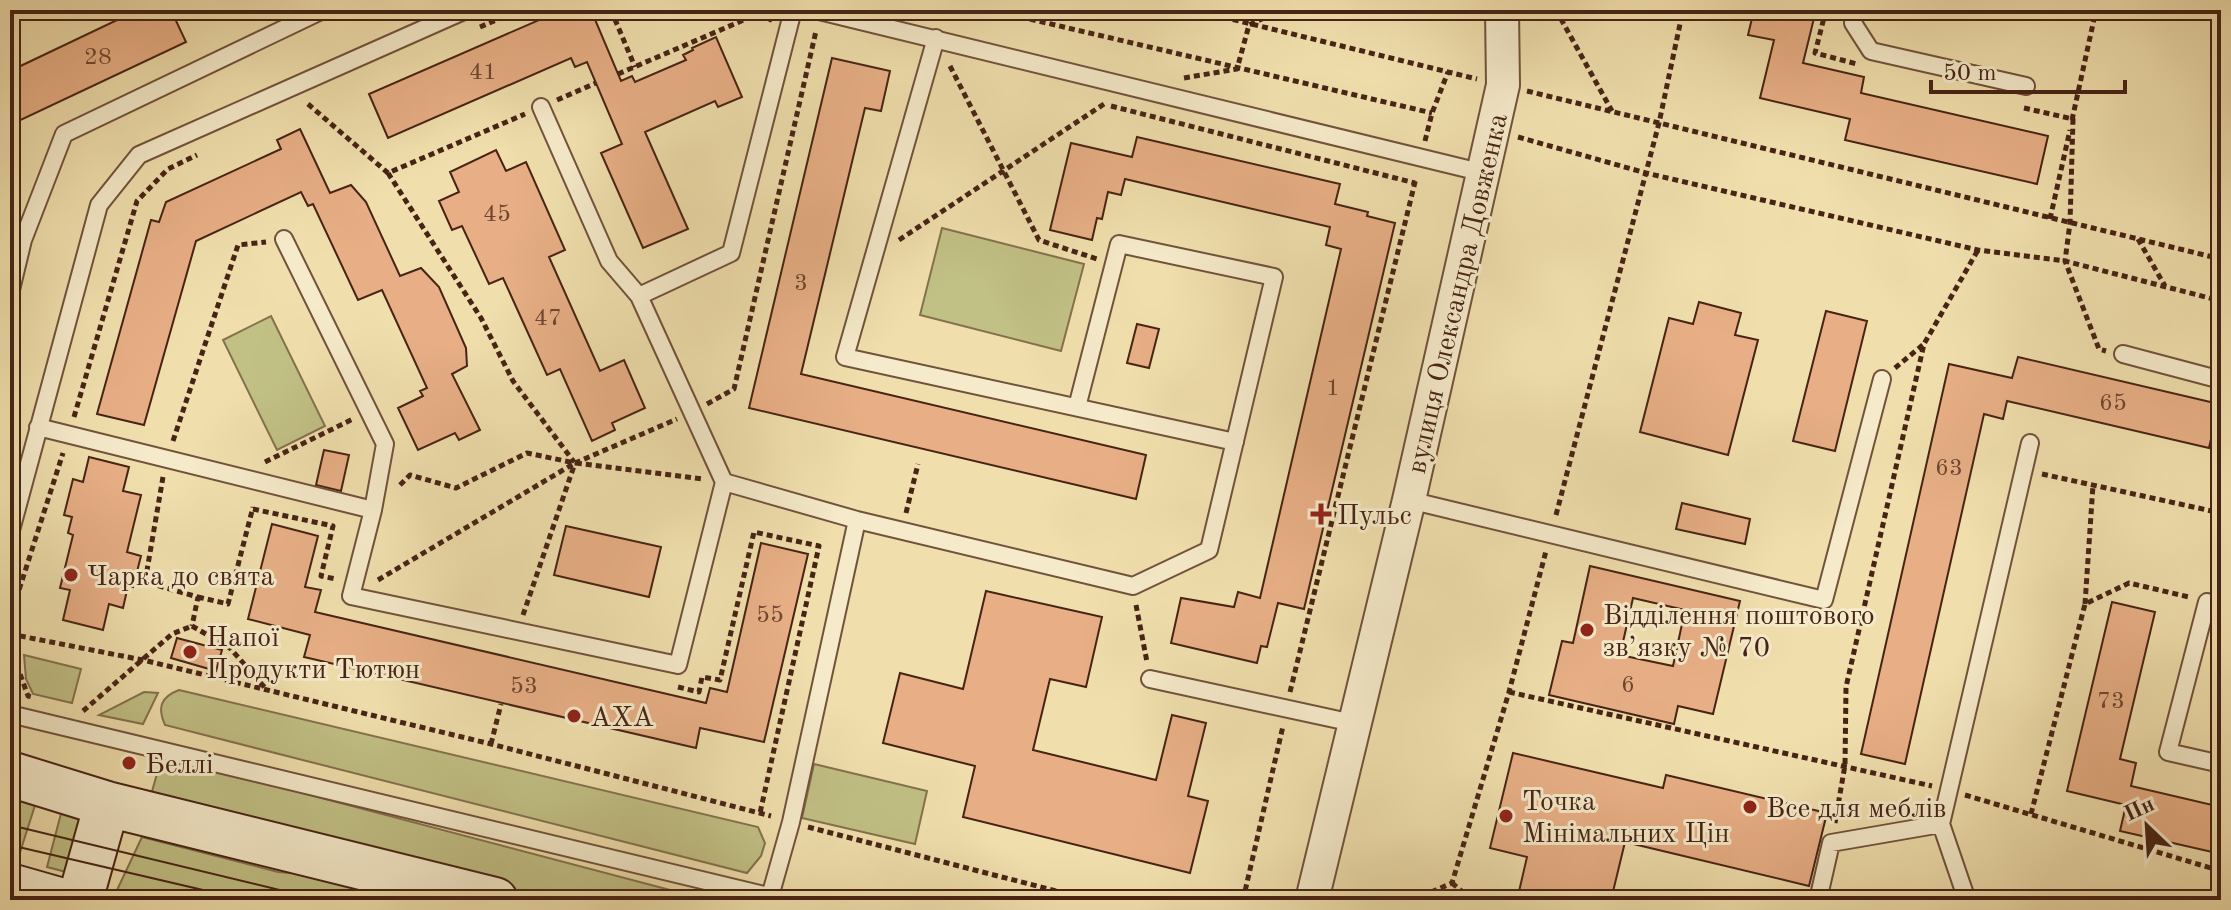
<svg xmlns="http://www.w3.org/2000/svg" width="2231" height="910" font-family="'Old Standard TT',serif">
<rect width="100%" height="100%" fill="#f0dfad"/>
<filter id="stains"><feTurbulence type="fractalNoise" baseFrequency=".0025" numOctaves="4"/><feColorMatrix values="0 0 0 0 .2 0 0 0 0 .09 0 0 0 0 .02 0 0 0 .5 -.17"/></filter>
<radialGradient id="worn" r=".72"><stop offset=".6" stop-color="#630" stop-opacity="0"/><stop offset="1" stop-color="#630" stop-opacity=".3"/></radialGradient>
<path fill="#c1c085" stroke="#84724d" stroke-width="2" d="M 942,228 L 1084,264 L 1061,351 L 920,315 Z
M 271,316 L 325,426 L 277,450 L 223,340 Z
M 24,655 L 81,669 L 72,703 L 33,694 L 26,679 Z
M 179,690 L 758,827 L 765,843 L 761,856 L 747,873 L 165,725 C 157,707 161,697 179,690 Z
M 144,692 L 158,693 L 143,724 L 99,715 Z
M 162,756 L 708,900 L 553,900 L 151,795 Z
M 814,764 L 927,791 L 915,844 L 802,818 Z
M 10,792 L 37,799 L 17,862 L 10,861 Z
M 64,802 L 83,808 L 66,872 L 47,867 Z
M 142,837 L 278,872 L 347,877 L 430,900 L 129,900 L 117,890 Z"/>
<path fill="#e8af86" stroke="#472315" stroke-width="2" fill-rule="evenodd" d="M 138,10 L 171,10 L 186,42 L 10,125 L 10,71 Z
M 562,10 L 591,10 L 621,81 L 632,76 L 635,82 L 686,60 L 683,55 L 693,50 L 692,48 L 716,37 L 742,97 L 718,107 L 715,101 L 645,132 L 688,229 L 643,248 L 601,153 L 622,144 L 587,62 L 575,67 L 571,58 L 388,138 L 369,94 Z
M 1754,10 L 1816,10 L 1803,63 L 1864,77 L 1861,93 L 2048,136 L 2037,184 L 1845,140 L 1850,119 L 1760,98 L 1774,40 L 1748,35 Z
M 832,58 L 890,71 L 881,111 L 865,108 L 801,374 L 1146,455 L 1136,499 L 749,408 Z
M 300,129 L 330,193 L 351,185 L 366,202 L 400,276 L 421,268 L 439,287 L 466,348 L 467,366 L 452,374 L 480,430 L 459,440 L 455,433 L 418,450 L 398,408 L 423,396 L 420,391 L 427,388 L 382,290 L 358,300 L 313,204 L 308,206 L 301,192 L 196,241 L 144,425 L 97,414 L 151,220 L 159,222 L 166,202 L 281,149 L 277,140 Z
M 1137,137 L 1340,184 L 1335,204 L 1368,212 L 1367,216 L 1395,223 L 1304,609 L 1278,603 L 1267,647 L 1261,646 L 1257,663 L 1171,643 L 1181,598 L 1234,607 L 1238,592 L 1260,598 L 1341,249 L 1326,245 L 1330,227 L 1125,179 L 1121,195 L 1108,192 L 1102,219 L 1097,218 L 1092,240 L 1050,230 L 1071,143 L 1132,157 Z
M 496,150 L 506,171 L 526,162 L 565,250 L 549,257 L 600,371 L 624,360 L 645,408 L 612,423 L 615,430 L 592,441 L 560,369 L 547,375 L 503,278 L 489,284 L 462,226 L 452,230 L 439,201 L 459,192 L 450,172 Z
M 1699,302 L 1741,313 L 1735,335 L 1758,340 L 1728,455 L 1640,432 L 1669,318 L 1693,324 Z
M 1826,311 L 1867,321 L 1835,451 L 1793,441 Z
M 1137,324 L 1159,329 L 1149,368 L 1127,363 Z
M 2018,357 L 2219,404 L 2209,448 L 2007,401 L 2003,419 L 1984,414 L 1905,764 L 1861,754 L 1949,364 L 2012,378 Z
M 324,450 L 349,455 L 341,491 L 316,485 Z
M 89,457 L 129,467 L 123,491 L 141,495 L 127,552 L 141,556 L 133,587 L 128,586 L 123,608 L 109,604 L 103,630 L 63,620 L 70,590 L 60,588 L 73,535 L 68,533 L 72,517 L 64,515 L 73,479 L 83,482 Z
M 1682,503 L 1750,519 L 1745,544 L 1676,529 Z
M 272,524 L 318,536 L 305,587 L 321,590 L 315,612 L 706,703 L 710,688 L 727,692 L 761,543 L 808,554 L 764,742 L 700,728 L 696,748 L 304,657 L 310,635 L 248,619 Z
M 566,526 L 661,547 L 649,597 L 554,575 Z
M 1590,566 L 1740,601 L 1713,714 L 1678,706 L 1674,724 L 1549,695 L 1562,641 L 1573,643 ZM 1633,598 L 1685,610 L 1673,666 L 1620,655 Z
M 986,591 L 1102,617 L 1086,687 L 1050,679 L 1033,750 L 1156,780 L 1172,715 L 1206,723 L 1188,796 L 1208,801 L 1190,873 L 963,817 L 975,766 L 883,743 L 900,673 L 963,689 Z
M 2112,602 L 2155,612 L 2120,759 L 2136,763 L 2131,786 L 2221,807 L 2221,854 L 2120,831 L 2126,805 L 2067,791 Z
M 177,638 L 222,650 L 216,671 L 171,658 Z
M 1513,753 L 1663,788 L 1666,775 L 1827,813 L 1809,886 L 1625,842 L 1611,900 L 1517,900 L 1527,857 L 1490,848 Z"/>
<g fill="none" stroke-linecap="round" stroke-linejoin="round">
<defs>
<path id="lane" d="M 815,10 L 1484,173
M 1856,10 L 1853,23 L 1871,51 L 2026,86
M 936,38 L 845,357 L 1235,442
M 284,239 L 385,444 L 373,510 L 351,596 L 678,665 L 724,482 L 639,296 L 609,261 L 541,107
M 10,294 L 23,240 L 64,134 L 323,10
M 639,296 L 731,253 L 793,10
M 2123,354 L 2221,380
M 38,427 L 373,510
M 724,482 L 857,520 L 1133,586 L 1209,550 L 1274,277 L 1119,244 L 1077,407
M 1409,500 L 1824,600 L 1882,379
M 10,534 L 99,205 L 139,155 L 466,10
M 2207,602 L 2168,752 L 2221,764
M 1150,679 L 1353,723
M 10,714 L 785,900
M 1941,824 L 1967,900
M 769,900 L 791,822 L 857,520
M 1818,900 L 1831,843 L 1941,824 L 2030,443"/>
<path id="street" d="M 1312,900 L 1409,500 L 1503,85 L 1502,10"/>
<path id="secondary" d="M 10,774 L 107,804 L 495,900
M 10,886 L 59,900
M 80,900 L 107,804"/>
</defs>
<use href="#lane" stroke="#71523b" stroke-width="20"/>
<use href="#street" stroke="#71523b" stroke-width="36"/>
<use href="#secondary" stroke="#472315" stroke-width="48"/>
<path stroke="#472315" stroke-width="5" stroke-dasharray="6 4" stroke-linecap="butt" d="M 611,10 L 635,67
M 730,10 L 772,20
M 991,10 L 1432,113
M 1194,10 L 1477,79
M 1556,10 L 1612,111
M 1826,10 L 1815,53 L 1857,64
M 480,27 L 519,10
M 950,66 L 1039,240 L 1097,259
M 618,74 L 753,16
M 1184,78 L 1237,69 L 1249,25 L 1281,10
M 1527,91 L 2221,259
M 557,100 L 596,83
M 308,104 L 388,173 L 525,114
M 1111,106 L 1415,183
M 2024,108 L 2073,119 L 2070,223 L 2065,261 L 2099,349 L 2106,351
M 2072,120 L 2096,10
M 1518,137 L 1646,173 L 1978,250 L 2065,261 L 2221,301
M 1425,141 L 1432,113 L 1448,72
M 388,173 L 481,318 L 513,381 L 574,462
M 2050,219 L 2070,130
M 2138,239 L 2165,286
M 899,240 L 1107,102
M 1895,368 L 1924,344
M 707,404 L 734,389 L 816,31
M 74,417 L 137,201 L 168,169 L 197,155
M 173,441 L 238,245 L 266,242
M 265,462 L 353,419
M 2042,474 L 2221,513
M 163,477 L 145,582 L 198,597 L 192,626
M 400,485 L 410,475 L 456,488 L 527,453 L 575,463 L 677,419
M 253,509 L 333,526 L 321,576 L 336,579
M 906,513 L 918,464
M 1556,515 L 1659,123 L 1683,10
M 378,580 L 575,463 L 703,479
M 198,597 L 228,604 L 253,507
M 2085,604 L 2093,485
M 1136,605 L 1147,662
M 523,615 L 575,463
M 10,618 L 63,453
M 192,626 L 230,648 L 266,689
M 10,634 L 143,660 L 491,744 L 771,816
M 10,646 L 28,696 L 32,697
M 678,687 L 699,692 L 702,677 L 720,680 L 754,532 L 819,546 L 760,813
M 1290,692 L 1416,178
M 1509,692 L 1932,786
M 83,711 L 172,634 L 192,626
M 491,744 L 501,704
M 1965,795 L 2221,871
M 2031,814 L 2085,604 L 2129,583 L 2189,597
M 1835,823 L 1845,765 L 1846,687 L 1924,344 L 1978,250
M 808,827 L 1091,900
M 1452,883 L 1472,900
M 1243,900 L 1283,726
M 1413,900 L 1452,883 L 1509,692 L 1546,551"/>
<use href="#lane" stroke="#f5eaca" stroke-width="16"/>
<use href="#street" stroke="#f5eaca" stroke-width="32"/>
<use href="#secondary" stroke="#f5eaca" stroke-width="44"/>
<path stroke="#472315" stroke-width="2" d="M 10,825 L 321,900
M 10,845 L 246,900"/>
</g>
<g fill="#8f2418" stroke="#f5eaca" stroke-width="3">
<path d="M1317 502h8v8h8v8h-8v8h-8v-8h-8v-8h8z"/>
<circle cx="71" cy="575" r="8"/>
<circle cx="1587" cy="630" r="8"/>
<circle cx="190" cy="652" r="8"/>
<circle cx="574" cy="716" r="8"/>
<circle cx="129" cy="763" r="8"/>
<circle cx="1750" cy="807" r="8"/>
<circle cx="1506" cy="816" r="8"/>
</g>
<g text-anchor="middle" stroke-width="6" stroke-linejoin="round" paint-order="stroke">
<g font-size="24" fill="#6f4631">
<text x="98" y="64">28</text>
<text x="483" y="79">41</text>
<text x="497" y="221">45</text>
<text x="801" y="290">3</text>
<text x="548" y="325">47</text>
<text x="1333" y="395">1</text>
<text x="2113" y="410">65</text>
<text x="1949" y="475">63</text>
<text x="770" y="622">55</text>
<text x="1628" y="692">6</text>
<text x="524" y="693">53</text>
<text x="2111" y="708">73</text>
</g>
<g font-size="28" fill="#472315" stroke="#f5eaca">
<text transform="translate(1456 293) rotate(-77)" y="10">вулиця Олександра Довженка</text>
</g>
<g font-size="28" fill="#472315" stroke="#f5eaca" text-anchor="start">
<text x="1337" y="524">Пульс</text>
<text x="87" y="585">Чарка до свята</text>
<text x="1603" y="624">Відділення поштового<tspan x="1603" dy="32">зв’язку № 70</tspan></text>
<text x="206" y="646">Напої<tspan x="206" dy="32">Продукти Тютюн</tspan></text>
<text x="590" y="726">AXA</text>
<text x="145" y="773">Беллі</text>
<text x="1522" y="810">Точка<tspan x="1522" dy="32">Мінімальних Цін</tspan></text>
<text x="1766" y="817">Все для меблів</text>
</g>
</g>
<rect width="2231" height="910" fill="none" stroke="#f0dfad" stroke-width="40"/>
<rect x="12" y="12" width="2207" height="886" fill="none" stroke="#472315" stroke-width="4"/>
<rect x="20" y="20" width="2191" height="870" fill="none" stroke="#472315" stroke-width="2"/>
<g transform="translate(2147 826) rotate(335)" stroke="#f5eaca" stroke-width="6" paint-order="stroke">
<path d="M0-6L14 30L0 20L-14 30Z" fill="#472315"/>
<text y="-12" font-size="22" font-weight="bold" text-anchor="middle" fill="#472315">Пн</text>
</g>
<path d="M1931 80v12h194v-12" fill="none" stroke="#472315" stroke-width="4"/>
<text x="1943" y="80" font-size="24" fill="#472315" stroke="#f5eaca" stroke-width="6" paint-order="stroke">50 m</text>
<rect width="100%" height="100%" filter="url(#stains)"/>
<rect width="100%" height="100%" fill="url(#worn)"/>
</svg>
